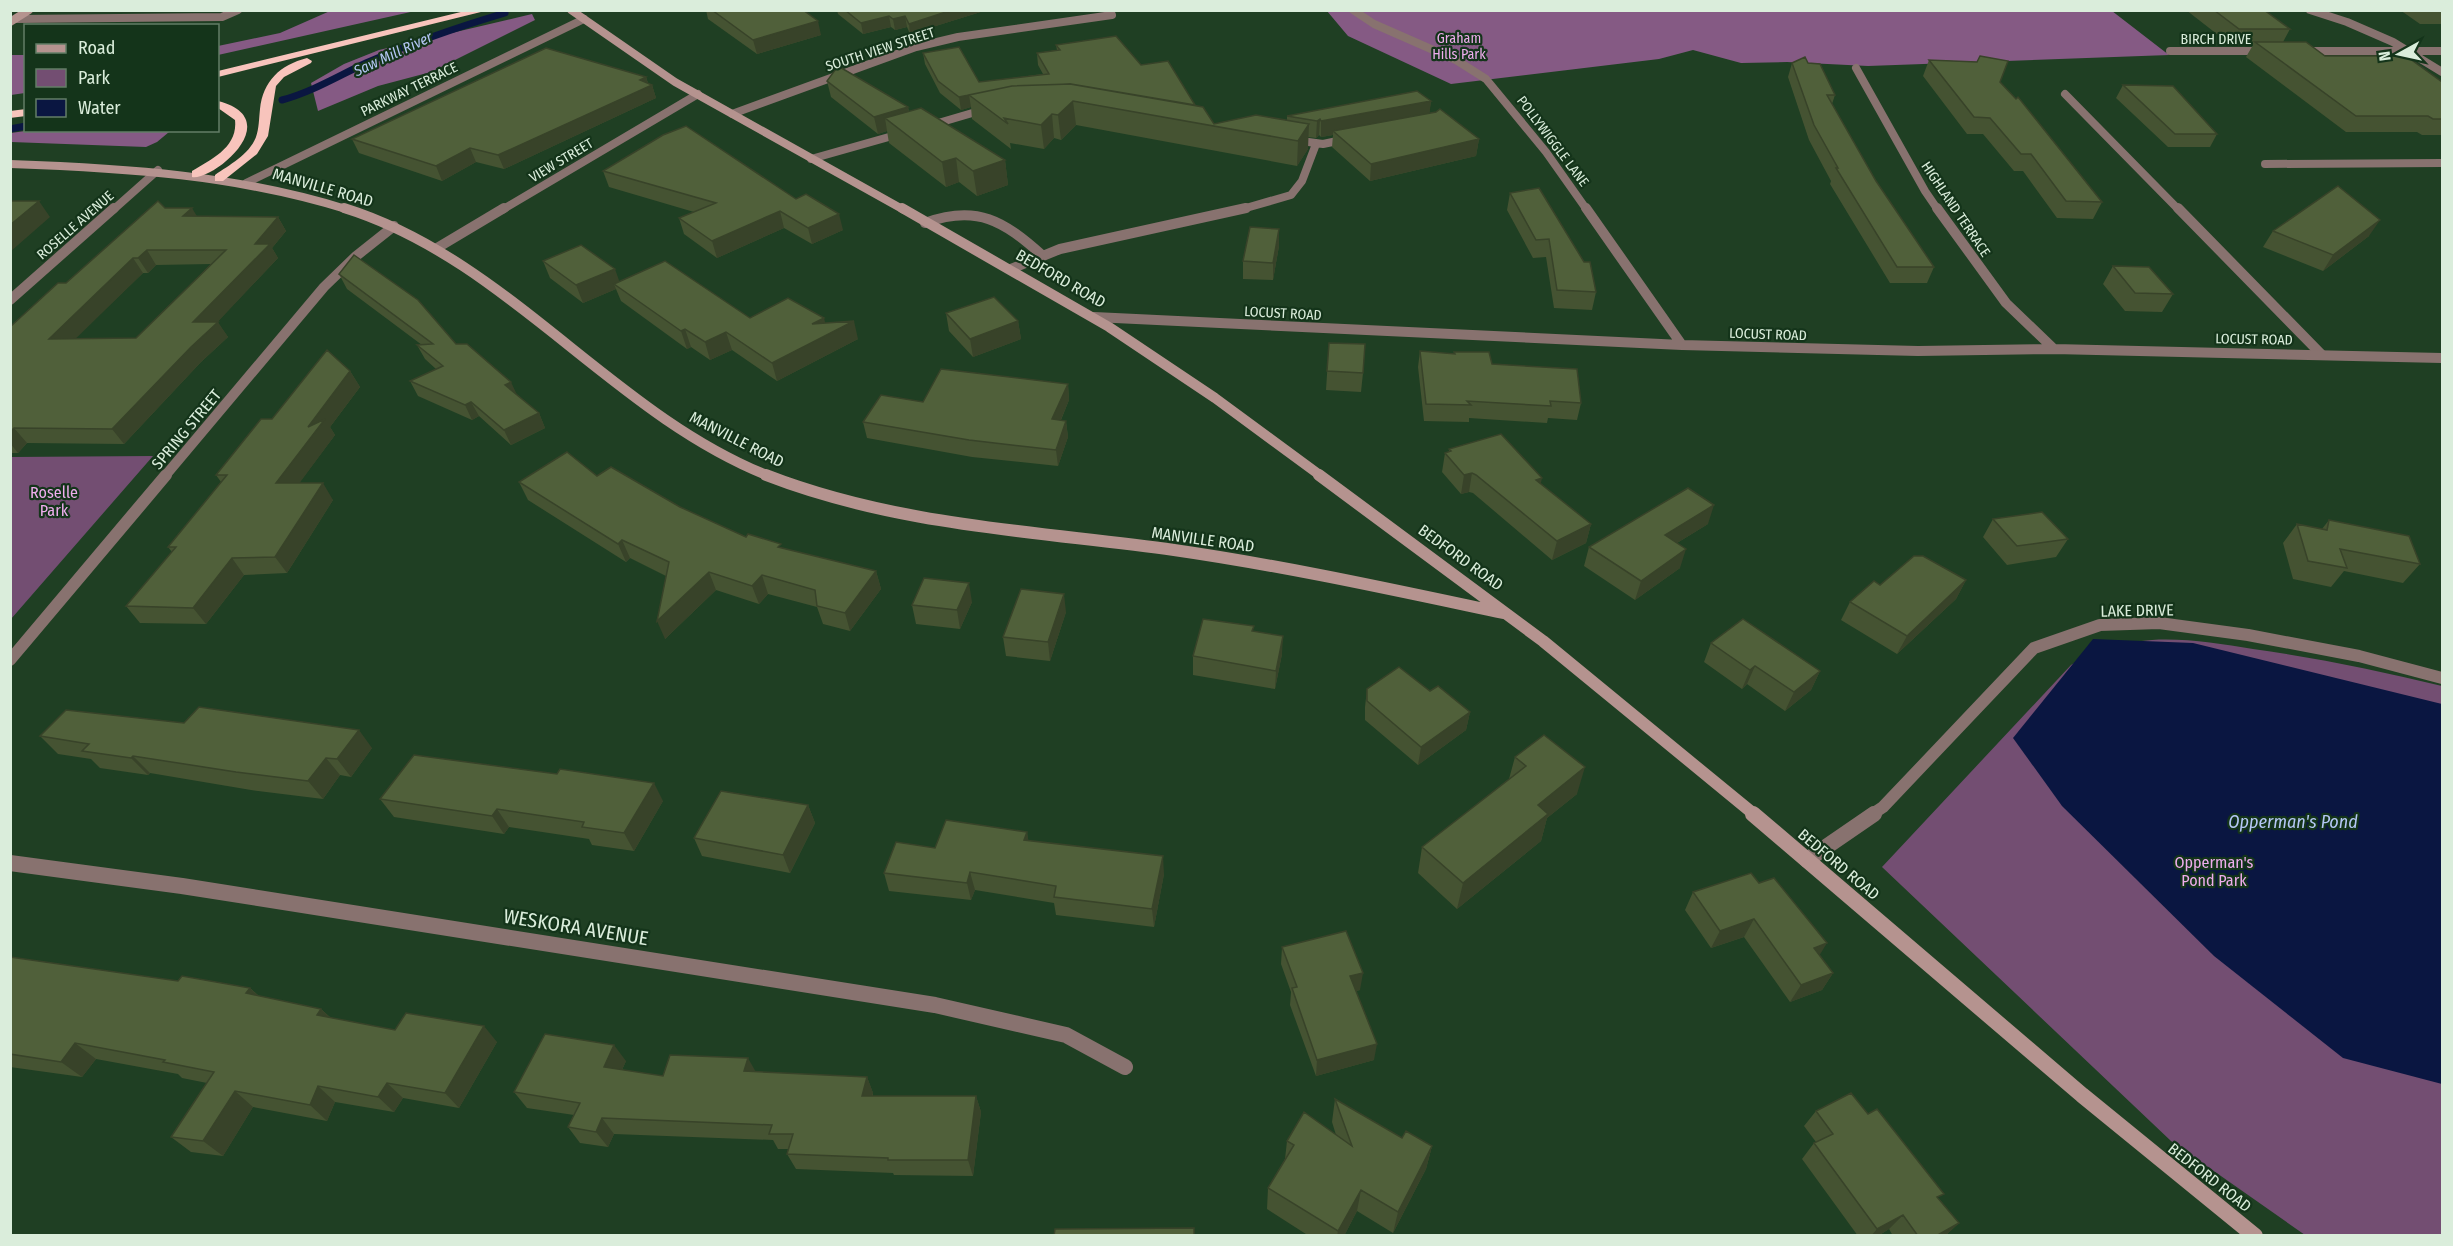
<svg xmlns="http://www.w3.org/2000/svg" width="2453" height="1246" font-family="'Fira Sans Condensed',sans-serif">
<rect width="100%" height="100%" fill="#1f3f23"/>
<path fill="#734e72" d="M 153,456 L 11,619 L 11,457 Z
M 2152,640 C 2186,638 2220,644 2253,649 C 2317,658 2380,671 2442,686 L 2442,1235 L 2305,1235 L 2171,1141 L 1882,867 L 2071,665 C 2094,650 2125,642 2152,640 Z"/>
<path fill="#855a84" d="M 330,11 L 415,11 L 218,55 L 218,46 L 280,33 Z
M 1327,11 L 2112,11 L 2169,55 L 1868,66 L 1787,62 L 1741,63 L 1693,50 L 1659,59 L 1451,84 L 1348,36 Z
M 532,14 L 535,20 L 431,72 L 378,86 L 318,111 L 311,83 L 344,64 L 379,50 Z
M 10,55 L 25,55 L 25,93 L 11,95 Z
M 32,130 L 167,130 L 169,132 L 157,142 L 146,147 L 11,142 L 11,133 Z"/>
<path fill="#0a1641" d="M 2093,639 L 2193,643 L 2442,704 L 2442,1084 L 2343,1058 L 2214,956 L 2062,806 L 2013,738 Z"/>
<g fill="none" stroke-linecap="round" stroke-linejoin="round">
<path stroke="#0a1641" stroke-width="7" d="M 282,100 C 312,92 338,76 366,63 C 411,43 458,27 505,13
M 10,129 L 26,126"/>
<path stroke="#88726f" stroke-width="8" d="M 16,19 L 222,17 L 238,10
M 2065,94 L 2179,210
M 928,126 L 986,109
M 1294,140 L 1323,144 L 1347,139
M 811,159 L 903,133
M 1239,210 L 1291,195 L 1302,181 L 1316,144"/>
<path stroke="#88726f" stroke-width="10" d="M 2178,208 L 2321,354
M 925,223 C 977,204 1004,221 1043,256
M 1011,269 L 1060,249 L 1246,208"/>
<path stroke="#88726f" stroke-width="8" d="M 1353,10 L 1374,24 L 1456,60 L 1486,79 L 1546,152 L 1587,210
M 2310,10 L 2347,22 L 2393,42 L 2442,72
M 2170,51 L 2264,51
M 2303,51 L 2442,51
M 1856,68 L 1925,191 L 1938,210
M 732,114 L 916,47 L 958,37 L 1112,15
M 2265,164 L 2442,163
M 246,183 L 584,19
M 113,210 L 158,170
M 502,210 L 698,94"/>
<path stroke="#88726f" stroke-width="10" d="M 1586,208 L 1682,345
M 1937,208 L 2006,303 L 2054,349
M 437,248 L 504,208
M 10,300 L 114,208
M 1094,317 L 1682,345 L 1918,351 L 2054,349 L 2442,358
M 165,476 L 324,287 L 355,257 L 394,226"/>
<path stroke="#88726f" stroke-width="12" d="M 10,660 L 166,475
M 1871,815 L 1883,807 L 2034,648 L 2100,625 L 2159,623 L 2248,635 L 2359,656 L 2442,678"/>
<path stroke="#88726f" stroke-width="16" d="M 1807,860 L 1874,814
M 10,863 L 182,886 L 935,1005 L 1066,1035 L 1125,1067"/>
<path stroke="#b5938f" stroke-width="8" d="M 571,10 L 675,82 L 904,210
M 10,22 L 29,10
M 10,164 C 125,168 238,175 349,210"/>
<path stroke="#b5938f" stroke-width="10" d="M 344,208 C 508,259 612,414 769,476
M 902,208 L 1109,327 L 1215,398 L 1321,476"/>
<path stroke="#b5938f" stroke-width="12" d="M 766,475 C 897,526 1036,531 1174,550 C 1285,566 1394,590 1503,613
M 1319,475 L 1543,641 L 1755,815"/>
<path stroke="#b5938f" stroke-width="16" d="M 1753,814 L 2082,1095 L 2255,1236"/>
<path fill="#f8c4bc" fill-rule="evenodd" d="M 469,10 L 489,10 L 218,77 L 218,71 Z
M 307,58 L 312,61 L 311,63 L 284,77 L 276,86 L 268,136 L 257,154 L 223,181 L 215,181 L 215,175 C 229,165 249,155 256,137 C 259,129 259,118 260,109 C 263,81 280,65 307,58 Z
M 218,101 C 288,119 213,181 192,177 L 192,171 C 212,159 238,147 235,120 L 218,108 Z
M 26,109 L 26,116 L 10,118 L 10,111 Z"/>
</g>
<path fill="#455332" fill-rule="evenodd" d="M 54,10 L 143,10 L 141,12 L 55,12 Z
M 706,10 L 803,10 L 821,35 L 757,54 L 708,19 Z
M 837,10 L 987,10 L 910,34 L 907,27 L 895,30 L 891,27 L 863,34 L 838,14 Z
M 2186,10 L 2264,10 L 2290,29 L 2283,42 L 2325,56 L 2442,82 L 2442,135 L 2422,135 L 2417,132 L 2346,132 L 2246,57 L 2253,45 L 2231,45 Z
M 2400,10 L 2442,10 L 2442,24 L 2420,24 Z
M 1056,45 L 1141,65 L 1195,105 L 1214,124 L 1287,121 L 1287,116 L 1431,101 L 1429,114 L 1479,139 L 1476,156 L 1370,181 L 1332,147 L 1333,135 L 1321,137 L 1319,135 L 1316,138 L 1308,137 L 1308,149 L 1297,166 L 1076,125 L 1061,140 L 1054,138 L 1044,149 L 1010,143 L 1011,149 L 972,119 L 971,107 L 961,110 L 940,93 L 925,64 L 923,53 L 979,82 L 1043,74 L 1038,65 L 1037,53 L 1057,50 Z
M 1980,56 L 2000,82 L 2102,202 L 2093,219 L 2057,218 L 2023,171 L 2014,171 L 1983,134 L 1967,134 L 1923,76 L 1929,60 L 1977,62 Z
M 1792,63 L 1808,63 L 1835,95 L 1832,104 L 1876,181 L 1934,267 L 1927,283 L 1890,283 L 1830,184 L 1831,181 L 1809,140 L 1788,77 Z
M 646,77 L 648,83 L 652,85 L 656,98 L 504,169 L 476,162 L 442,181 L 359,153 L 352,139 Z
M 827,81 L 908,107 L 909,112 L 1005,160 L 1008,185 L 977,196 L 959,182 L 946,187 L 889,143 L 887,131 L 878,134 L 831,97 Z
M 2123,85 L 2217,134 L 2210,147 L 2168,147 L 2116,98 Z
M 663,135 L 843,230 L 812,244 L 784,228 L 717,258 L 684,234 L 679,218 L 694,212 L 609,187 L 603,171 Z
M 1510,193 L 1596,292 L 1592,310 L 1554,308 L 1546,257 L 1533,258 L 1507,210 Z
M 165,208 L 197,216 L 278,217 L 286,231 L 272,248 L 278,258 L 217,322 L 228,337 L 201,362 L 124,444 L 27,443 L 18,453 L 10,453 L 10,327 ZM 211,264 L 136,338 L 75,338 L 143,273 L 148,273 L 156,265 Z
M 1279,229 L 1279,246 L 1273,280 L 1243,279 L 1243,261 Z
M 2273,231 L 2369,236 L 2323,271 L 2263,247 Z
M 543,261 L 750,318 L 826,323 L 858,339 L 777,381 L 732,350 L 710,360 L 691,347 L 687,349 L 621,301 L 616,289 L 583,303 L 550,278 Z
M 2113,266 L 2173,294 L 2162,312 L 2125,311 L 2103,284 Z
M 339,274 L 456,344 L 539,413 L 545,428 L 511,445 L 479,416 L 472,420 L 418,396 L 410,381 L 436,369 L 425,359 L 417,345 L 422,345 L 347,289 Z
M 946,313 L 1018,321 L 1021,339 L 973,357 L 949,331 Z
M 1329,343 L 1363,373 L 1361,392 L 1326,390 Z
M 1420,351 L 1492,364 L 1581,403 L 1577,420 L 1548,418 L 1547,423 L 1469,418 L 1469,422 L 1424,421 L 1418,367 Z
M 350,371 L 360,387 L 330,427 L 335,435 L 299,483 L 333,500 L 287,573 L 244,575 L 206,624 L 140,623 L 126,606 L 172,552 L 168,547 L 221,482 L 216,475 L 272,419 Z
M 1068,384 L 1069,400 L 1061,420 L 1066,421 L 1068,437 L 1058,466 L 972,457 L 867,438 L 863,422 L 923,402 Z
M 1449,449 L 1541,484 L 1591,524 L 1586,543 L 1552,560 L 1473,493 L 1469,492 L 1461,494 L 1442,472 L 1445,453 L 1449,452 Z
M 597,476 L 680,507 L 746,537 L 782,548 L 876,571 L 881,589 L 850,631 L 823,624 L 817,607 L 768,594 L 759,604 L 716,590 L 665,639 L 666,576 L 630,558 L 626,562 L 528,500 L 519,482 Z
M 1993,519 L 2068,539 L 2056,557 L 2007,565 L 1983,537 Z
M 2329,520 L 2420,564 L 2403,583 L 2344,571 L 2331,587 L 2293,579 L 2283,543 L 2297,524 L 2322,529 Z
M 1708,524 L 1677,543 L 1680,568 L 1635,600 L 1584,566 L 1589,547 Z
M 1966,580 L 1956,599 L 1897,654 L 1841,620 L 1850,602 L 1880,585 Z
M 972,602 L 960,629 L 916,624 L 912,605 Z
M 1066,612 L 1050,661 L 1006,656 L 1003,637 Z
M 1253,631 L 1282,654 L 1275,689 L 1193,675 L 1193,656 Z
M 1711,643 L 1820,671 L 1811,690 L 1785,711 L 1747,684 L 1742,689 L 1704,662 Z
M 1367,689 L 1470,712 L 1466,730 L 1418,765 L 1365,720 L 1365,707 Z
M 40,736 L 372,748 L 351,777 L 340,775 L 323,799 L 251,790 L 150,773 L 148,775 L 100,768 L 91,759 L 58,754 Z
M 1515,757 L 1577,794 L 1547,818 L 1541,841 L 1457,909 L 1418,873 L 1422,847 L 1509,779 Z
M 380,799 L 663,801 L 634,851 L 592,845 L 589,839 L 509,827 L 504,834 L 394,817 Z
M 808,805 L 815,823 L 790,873 L 702,856 L 694,838 Z
M 1027,832 L 1028,841 L 1164,874 L 1154,927 L 1056,915 L 1054,903 L 975,890 L 971,900 L 889,891 L 884,873 L 935,848 Z
M 1759,883 L 1819,955 L 1833,973 L 1822,990 L 1790,1002 L 1744,937 L 1711,948 L 1685,910 L 1693,892 Z
M 1282,947 L 1360,990 L 1356,991 L 1374,1060 L 1316,1076 L 1290,1005 L 1291,992 L 1281,964 Z
M 10,957 L 178,981 L 250,988 L 259,996 L 321,1009 L 331,1018 L 395,1030 L 497,1042 L 459,1108 L 403,1098 L 394,1112 L 335,1102 L 327,1121 L 253,1107 L 223,1156 L 191,1152 L 171,1137 L 207,1083 L 182,1078 L 178,1074 L 96,1059 L 82,1077 L 10,1067 Z
M 626,1061 L 622,1070 L 663,1076 L 756,1072 L 867,1077 L 873,1093 L 873,1096 L 976,1096 L 981,1112 L 973,1176 L 894,1175 L 893,1173 L 796,1169 L 787,1154 L 788,1149 L 778,1149 L 773,1140 L 614,1134 L 608,1147 L 580,1143 L 568,1127 L 574,1115 L 527,1108 L 514,1092 Z
M 1335,1099 L 1402,1138 L 1432,1146 L 1426,1169 L 1393,1233 L 1357,1211 L 1344,1236 L 1309,1236 L 1267,1209 L 1268,1188 L 1285,1159 L 1287,1141 L 1336,1135 L 1332,1122 Z
M 1816,1111 L 1868,1114 L 1959,1223 L 1945,1236 L 1893,1236 L 1889,1229 L 1878,1236 L 1858,1236 L 1802,1159 L 1814,1143 L 1816,1142 L 1804,1126 Z"/>
<path fill="#384329" d="M 952,10 L 987,10 L 910,34 L 909,24 Z
M 889,16 L 891,27 L 863,34 L 861,23 Z
M 905,16 L 907,27 L 895,30 L 893,19 Z
M 818,21 L 821,35 L 757,54 L 753,40 Z
M 646,77 L 649,86 L 652,85 L 656,98 L 504,169 L 498,155 Z
M 969,95 L 971,107 L 961,110 L 959,97 Z
M 1073,101 L 1076,125 L 1061,140 L 1058,115 Z
M 1431,101 L 1429,118 L 1333,131 L 1333,135 L 1321,137 L 1321,121 Z
M 908,107 L 911,124 L 885,118 L 887,131 L 878,134 L 874,117 Z
M 1052,114 L 1054,138 L 1044,149 L 1041,125 Z
M 1320,119 L 1319,135 L 1316,138 L 1317,121 Z
M 1309,124 L 1308,149 L 1297,166 L 1298,141 Z
M 1479,139 L 1476,156 L 1370,181 L 1371,164 Z
M 470,148 L 476,162 L 442,181 L 436,166 Z
M 956,158 L 959,182 L 946,187 L 942,162 Z
M 1005,160 L 1008,185 L 977,196 L 973,171 Z
M 39,201 L 50,217 L 10,252 L 10,225 Z
M 192,208 L 201,223 L 183,216 Z
M 780,211 L 784,228 L 717,258 L 712,241 Z
M 839,214 L 843,230 L 812,244 L 808,228 Z
M 278,217 L 286,231 L 272,248 L 278,258 L 212,328 L 218,322 L 228,337 L 201,362 L 124,444 L 112,429 L 193,322 L 255,244 Z
M 2380,220 L 2369,236 L 2323,271 L 2333,255 Z
M 1279,229 L 1279,246 L 1273,280 L 1273,263 Z
M 147,250 L 156,265 L 148,273 L 138,258 Z
M 133,258 L 143,273 L 60,354 L 49,339 Z
M 615,269 L 621,286 L 614,284 L 616,289 L 583,303 L 576,285 Z
M 824,318 L 828,334 L 854,321 L 858,339 L 777,381 L 772,363 L 812,324 Z
M 1018,321 L 1021,339 L 973,357 L 970,339 Z
M 685,329 L 691,347 L 687,349 L 681,331 Z
M 726,332 L 732,350 L 710,360 L 705,342 Z
M 350,371 L 360,387 L 330,427 L 335,435 L 287,500 L 276,483 L 308,427 Z
M 511,382 L 518,397 L 505,385 Z
M 1068,384 L 1069,400 L 1054,436 L 1052,419 Z
M 471,402 L 479,416 L 472,420 L 465,405 Z
M 539,413 L 545,428 L 511,445 L 504,430 Z
M 1066,421 L 1068,437 L 1058,466 L 1056,450 Z
M 14,428 L 27,443 L 18,453 L 10,443 L 10,432 Z
M 1472,473 L 1469,492 L 1461,494 L 1464,475 Z
M 1542,478 L 1538,496 L 1536,480 Z
M 323,483 L 333,500 L 287,573 L 275,557 Z
M 1714,505 L 1708,524 L 1659,554 L 1665,535 Z
M 1591,524 L 1586,543 L 1552,560 L 1557,541 Z
M 622,540 L 630,558 L 626,562 L 618,544 Z
M 1686,549 L 1680,568 L 1635,600 L 1641,581 Z
M 232,558 L 244,575 L 206,624 L 193,608 Z
M 876,571 L 881,589 L 850,631 L 845,613 Z
M 709,572 L 716,590 L 665,639 L 657,621 Z
M 762,575 L 768,594 L 759,604 L 752,586 Z
M 1966,580 L 1956,599 L 1897,654 L 1907,636 Z
M 969,583 L 972,602 L 960,629 L 957,610 Z
M 1064,594 L 1066,612 L 1050,661 L 1048,642 Z
M 1283,636 L 1282,654 L 1275,689 L 1276,671 Z
M 1755,666 L 1747,684 L 1742,689 L 1750,670 Z
M 1820,671 L 1811,690 L 1785,711 L 1794,692 Z
M 1470,712 L 1466,730 L 1418,765 L 1421,747 Z
M 359,730 L 372,748 L 351,777 L 337,759 Z
M 133,756 L 150,773 L 148,775 L 131,758 Z
M 326,758 L 340,775 L 323,799 L 308,781 Z
M 1585,767 L 1577,794 L 1547,818 L 1541,841 L 1457,909 L 1463,883 L 1538,805 Z
M 654,783 L 663,801 L 634,851 L 624,833 Z
M 808,805 L 815,823 L 790,873 L 783,855 Z
M 497,809 L 509,827 L 504,834 L 492,816 Z
M 1027,832 L 1030,850 L 1024,840 Z
M 1163,856 L 1164,874 L 1154,927 L 1152,909 Z
M 970,872 L 975,890 L 971,900 L 967,883 Z
M 1754,919 L 1744,937 L 1711,948 L 1720,931 Z
M 1827,943 L 1816,961 L 1814,948 Z
M 1363,973 L 1360,990 L 1348,993 L 1350,976 Z
M 1833,973 L 1822,990 L 1790,1002 L 1801,985 Z
M 250,988 L 267,1004 L 246,993 Z
M 321,1009 L 338,1025 L 317,1015 Z
M 484,1026 L 497,1042 L 459,1108 L 445,1093 Z
M 75,1043 L 96,1059 L 82,1077 L 61,1062 Z
M 1377,1044 L 1374,1060 L 1316,1076 L 1317,1060 Z
M 614,1045 L 626,1061 L 616,1083 L 604,1067 Z
M 748,1058 L 757,1074 L 744,1071 Z
M 867,1077 L 873,1093 L 869,1112 L 862,1096 Z
M 387,1083 L 403,1098 L 394,1112 L 378,1097 Z
M 318,1086 L 335,1102 L 327,1121 L 310,1105 Z
M 235,1091 L 253,1107 L 223,1156 L 203,1141 Z
M 976,1096 L 981,1112 L 973,1176 L 968,1160 Z
M 602,1118 L 614,1134 L 608,1147 L 596,1132 Z
M 1432,1146 L 1426,1169 L 1393,1233 L 1398,1212 Z
M 1361,1190 L 1357,1211 L 1344,1236 L 1337,1236 L 1338,1231 Z
M 1903,1215 L 1889,1229 L 1878,1236 L 1871,1236 L 1877,1229 Z
M 1959,1223 L 1945,1236 L 1936,1236 Z"/>
<path fill="#50603a" stroke="#384329" stroke-width="1.5" fill-rule="evenodd" d="M 712,10 L 803,10 L 818,21 L 753,40 Z
M 845,10 L 952,10 L 909,24 L 905,16 L 893,19 L 889,16 L 861,23 Z
M 2214,10 L 2264,10 L 2290,29 L 2239,29 Z
M 1116,36 L 1141,65 L 1168,61 L 1195,105 L 1071,84 L 1012,86 L 959,97 L 938,81 L 923,53 L 959,47 L 979,82 L 1049,74 L 1037,53 L 1060,50 L 1056,45 Z
M 2255,42 L 2306,42 L 2325,56 L 2406,56 L 2442,82 L 2442,119 L 2433,119 L 2428,116 L 2356,116 Z
M 546,48 L 646,77 L 640,80 L 652,85 L 498,155 L 470,148 L 436,166 L 352,139 Z
M 1980,56 L 2008,61 L 2000,82 L 2016,99 L 2018,97 L 2102,202 L 2066,201 L 2031,154 L 2021,154 L 1990,118 L 1974,117 L 1929,60 L 1977,62 Z
M 1805,57 L 1808,63 L 1820,64 L 1835,95 L 1827,95 L 1876,181 L 1934,267 L 1897,267 L 1836,168 L 1838,168 L 1814,125 L 1792,63 Z
M 838,66 L 908,107 L 874,117 L 827,81 Z
M 1070,84 L 1203,107 L 1214,124 L 1256,115 L 1309,124 L 1298,141 L 1073,101 L 1058,115 L 1052,114 L 1041,125 L 1004,118 L 1008,124 L 969,95 L 1012,86 Z
M 2123,85 L 2173,86 L 2217,134 L 2175,134 Z
M 1417,91 L 1431,101 L 1321,121 L 1320,119 L 1317,121 L 1287,116 Z
M 921,108 L 1005,160 L 973,171 L 956,158 L 942,162 L 885,118 Z
M 1440,109 L 1479,139 L 1371,164 L 1333,131 L 1436,112 Z
M 686,126 L 796,199 L 806,194 L 839,214 L 808,228 L 780,211 L 712,241 L 679,218 L 716,203 L 603,171 L 663,135 Z
M 2338,186 L 2380,220 L 2333,255 L 2273,231 Z
M 1539,188 L 1584,262 L 1590,262 L 1596,292 L 1557,290 L 1549,239 L 1536,240 L 1510,193 Z
M 10,201 L 39,201 L 10,225 Z
M 158,201 L 165,208 L 192,208 L 183,216 L 278,217 L 255,244 L 270,244 L 193,322 L 218,322 L 191,347 L 112,429 L 14,428 L 10,432 L 10,327 L 58,283 L 66,283 ZM 147,250 L 226,250 L 136,338 L 49,339 L 133,258 L 138,258 Z
M 1250,227 L 1279,229 L 1273,263 L 1243,261 Z
M 581,245 L 615,269 L 576,285 L 543,261 Z
M 354,255 L 418,300 L 456,344 L 467,344 L 511,382 L 505,385 L 539,413 L 504,430 L 471,402 L 465,405 L 410,381 L 443,366 L 417,345 L 433,344 L 339,274 Z
M 665,261 L 750,318 L 788,298 L 824,318 L 812,324 L 854,321 L 772,363 L 726,332 L 705,342 L 685,329 L 681,331 L 614,284 Z
M 2113,266 L 2149,267 L 2173,294 L 2135,293 Z
M 994,297 L 1018,321 L 970,339 L 946,313 Z
M 1329,343 L 1365,344 L 1363,373 L 1327,371 Z
M 327,350 L 350,371 L 308,427 L 325,419 L 276,483 L 323,483 L 275,557 L 232,558 L 193,608 L 126,606 L 176,547 L 168,547 L 227,475 L 216,475 L 261,419 L 272,419 Z
M 1420,351 L 1455,354 L 1454,352 L 1489,352 L 1492,364 L 1577,369 L 1581,403 L 1550,401 L 1551,406 L 1467,401 L 1471,405 L 1426,404 Z
M 941,369 L 1068,384 L 1052,419 L 1066,421 L 1056,450 L 969,440 L 863,422 L 881,395 L 923,402 Z
M 1501,434 L 1542,478 L 1536,480 L 1591,524 L 1557,541 L 1476,475 L 1472,473 L 1464,475 L 1445,453 L 1451,451 L 1449,449 Z
M 567,452 L 597,476 L 611,467 L 680,507 L 746,537 L 748,534 L 781,544 L 778,547 L 876,571 L 845,613 L 817,606 L 815,590 L 762,575 L 752,586 L 709,572 L 657,621 L 669,562 L 622,540 L 618,544 L 519,482 Z
M 1688,488 L 1714,505 L 1665,535 L 1686,549 L 1641,581 L 1589,547 Z
M 2042,512 L 2068,539 L 2017,546 L 1993,519 Z
M 2329,520 L 2409,536 L 2420,564 L 2340,549 L 2347,568 L 2308,561 L 2297,524 L 2327,530 Z
M 1914,556 L 1923,556 L 1966,580 L 1907,636 L 1850,602 L 1874,581 L 1880,585 Z
M 924,578 L 969,583 L 957,610 L 912,605 Z
M 1021,589 L 1064,594 L 1048,642 L 1003,637 Z
M 1203,619 L 1254,626 L 1252,631 L 1283,636 L 1276,671 L 1193,656 Z
M 1743,619 L 1820,671 L 1794,692 L 1755,666 L 1750,670 L 1711,643 Z
M 1399,667 L 1430,691 L 1438,686 L 1470,712 L 1421,747 L 1367,701 L 1367,689 Z
M 199,707 L 359,730 L 337,759 L 326,758 L 308,781 L 236,772 L 133,756 L 131,758 L 82,751 L 89,744 L 40,736 L 66,710 L 184,723 Z
M 1544,735 L 1585,767 L 1538,805 L 1548,814 L 1463,883 L 1422,847 L 1526,766 L 1515,757 Z
M 414,755 L 557,774 L 560,769 L 654,783 L 624,833 L 582,827 L 584,822 L 497,809 L 492,816 L 380,799 Z
M 721,791 L 808,805 L 783,855 L 694,838 Z
M 946,820 L 1027,832 L 1024,840 L 1163,856 L 1152,909 L 1054,897 L 1056,886 L 970,872 L 967,883 L 884,873 L 896,842 L 935,848 Z
M 1751,873 L 1759,883 L 1774,878 L 1827,943 L 1814,948 L 1833,973 L 1801,985 L 1754,919 L 1720,931 L 1693,892 Z
M 1346,931 L 1363,973 L 1350,976 L 1377,1044 L 1317,1060 L 1292,988 L 1297,987 L 1282,947 Z
M 10,957 L 178,981 L 182,976 L 250,988 L 246,993 L 321,1009 L 317,1015 L 395,1030 L 406,1013 L 484,1026 L 445,1093 L 387,1083 L 378,1097 L 318,1086 L 310,1105 L 235,1091 L 203,1141 L 171,1137 L 214,1072 L 163,1062 L 165,1060 L 75,1043 L 61,1062 L 10,1054 Z
M 545,1034 L 614,1045 L 604,1067 L 663,1076 L 670,1055 L 748,1058 L 744,1071 L 867,1077 L 862,1096 L 976,1096 L 968,1160 L 888,1160 L 888,1158 L 787,1154 L 793,1134 L 769,1134 L 772,1125 L 602,1118 L 596,1132 L 568,1127 L 580,1103 L 514,1092 Z
M 1851,1093 L 1868,1114 L 1877,1109 L 1944,1194 L 1937,1197 L 1959,1223 L 1936,1236 L 1918,1236 L 1903,1215 L 1877,1229 L 1814,1143 L 1833,1134 L 1816,1111 Z
M 1335,1099 L 1402,1138 L 1406,1131 L 1432,1146 L 1398,1212 L 1361,1190 L 1338,1231 L 1268,1188 L 1294,1145 L 1287,1141 L 1304,1112 L 1352,1146 Z
M 1194,1228 L 1194,1236 L 1054,1236 L 1055,1229 Z"/>
<g text-anchor="middle" stroke-width="4.5" stroke-linejoin="round" paint-order="stroke">
<g font-size="14" fill="#efaded" stroke="#14341a">
<text x="1459" y="43">Graham<tspan x="1459" dy="16">Hills Park</tspan></text>
</g>
<g font-size="14" fill="#daeddb" stroke="#14341a">
<text x="2216" y="44">BIRCH DRIVE</text>
<text transform="translate(880 49) rotate(-18)" y="5">SOUTH VIEW STREET</text>
<text transform="translate(409 89) rotate(-26)" y="5">PARKWAY TERRACE</text>
<text transform="translate(1553 141) rotate(53)" y="5">POLLYWIGGLE LANE</text>
<text transform="translate(561 160) rotate(-31)" y="5">VIEW STREET</text>
<text transform="translate(1956 209) rotate(56)" y="5">HIGHLAND TERRACE</text>
<text transform="translate(75 225) rotate(-41)" y="5">ROSELLE AVENUE</text>
<text transform="translate(1283 313) rotate(3)" y="5">LOCUST ROAD</text>
<text transform="translate(1768 334) rotate(2)" y="5">LOCUST ROAD</text>
<text transform="translate(2254 339) rotate(1)" y="5">LOCUST ROAD</text>
</g>
<g font-size="15" font-style="italic" fill="#b5c7f5" stroke="#14341a">
<text transform="translate(393 54) rotate(-25)" y="5">Saw Mill River</text>
</g>
<g font-size="16" fill="#daeddb" stroke="#14341a">
<text transform="translate(323 187) rotate(16)" y="6">MANVILLE ROAD</text>
<text transform="translate(1061 278) rotate(30)" y="6">BEDFORD ROAD</text>
<text transform="translate(186 429) rotate(-50)" y="6">SPRING STREET</text>
<text transform="translate(737 439) rotate(27)" y="6">MANVILLE ROAD</text>
<text transform="translate(1203 539) rotate(8)" y="6">MANVILLE ROAD</text>
<text transform="translate(1461 557) rotate(36)" y="6">BEDFORD ROAD</text>
<text transform="translate(2137 610) rotate(-1)" y="6">LAKE DRIVE</text>
<text transform="translate(1839 864) rotate(40)" y="6">BEDFORD ROAD</text>
<text transform="translate(2210 1177) rotate(38)" y="6">BEDFORD ROAD</text>
</g>
<g font-size="16" fill="#efaded" stroke="#14341a">
<text x="54" y="498">Roselle<tspan x="54" dy="18">Park</tspan></text>
<text x="2214" y="868">Opperman's<tspan x="2214" dy="18">Pond Park</tspan></text>
</g>
<g font-size="18" font-style="italic" fill="#b5c7f5" stroke="#14341a">
<text x="2293" y="828">Opperman's Pond</text>
</g>
<g font-size="20" fill="#daeddb" stroke="#14341a">
<text transform="translate(576 927) rotate(9)" y="7">WESKORA AVENUE</text>
</g>
</g>
<rect width="2453" height="1246" fill="none" stroke="#daeddb" stroke-width="24"/>
<rect x="24" y="24" width="195" height="108" fill="#14341a" stroke="#637e67" stroke-width="1.5"/>
<rect x="36" y="44" width="30" height="9" fill="#b5938f" stroke="#637e67" stroke-width="1.5"/>
<text x="78" y="54" font-size="18" fill="#daeddb">Road</text>
<rect x="36" y="69" width="30" height="18" fill="#734e72" stroke="#637e67" stroke-width="1.5"/>
<text x="78" y="84" font-size="18" fill="#daeddb">Park</text>
<rect x="36" y="99" width="30" height="18" fill="#0a1641" stroke="#637e67" stroke-width="1.5"/>
<text x="78" y="114" font-size="18" fill="#daeddb">Water</text>
<g transform="translate(2399 54) rotate(262)" stroke="#14341a" stroke-width="4.5" paint-order="stroke">
<path d="M0-4.5L10 22L0 15L-10 22Z" fill="#daeddb"/>
<text y="-9" font-size="16" font-weight="bold" text-anchor="middle" fill="#daeddb">N</text>
</g>
</svg>
